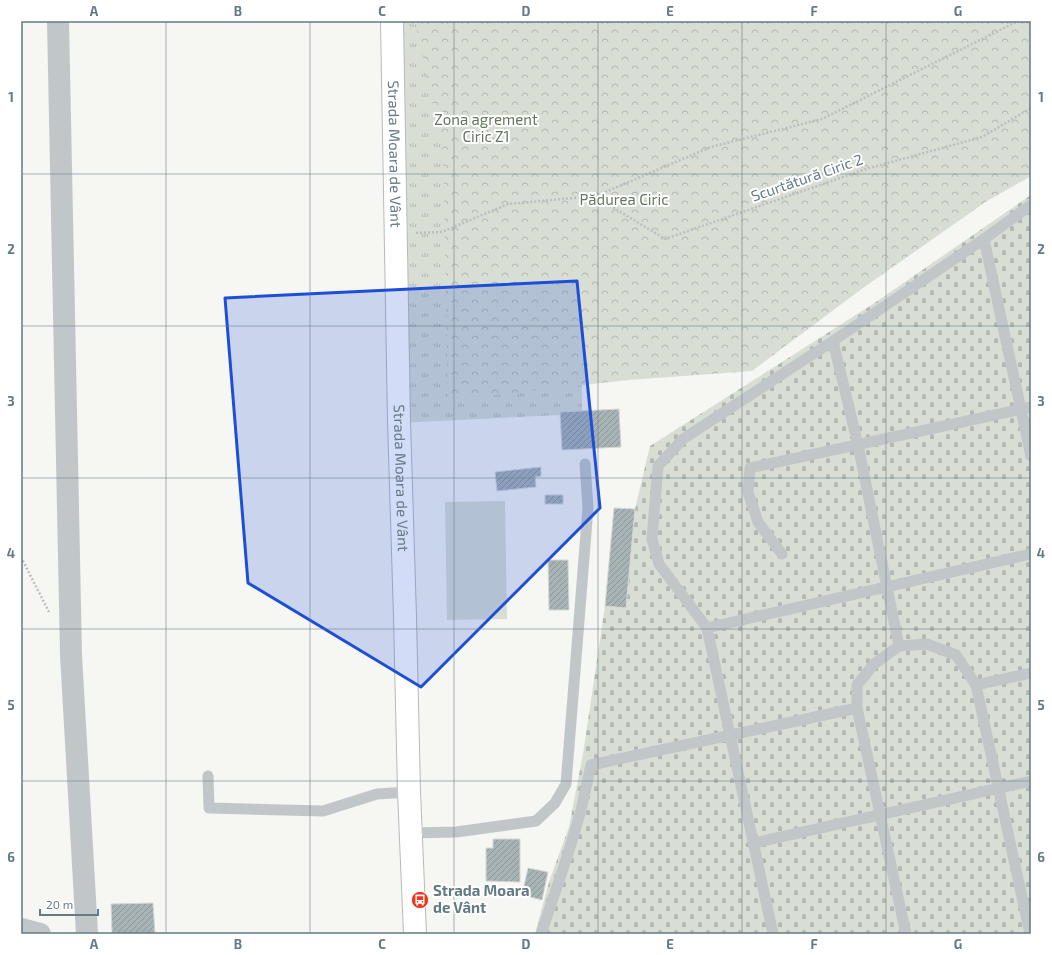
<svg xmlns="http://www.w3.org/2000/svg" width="1052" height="955" font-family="'Exo 2',sans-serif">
<defs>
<pattern id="grass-tufts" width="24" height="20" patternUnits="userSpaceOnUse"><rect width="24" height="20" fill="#d8ded4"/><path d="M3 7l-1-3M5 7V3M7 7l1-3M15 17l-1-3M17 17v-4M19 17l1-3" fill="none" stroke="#b3b9b2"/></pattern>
<pattern id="forest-crowns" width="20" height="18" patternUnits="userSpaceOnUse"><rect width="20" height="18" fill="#d8ded4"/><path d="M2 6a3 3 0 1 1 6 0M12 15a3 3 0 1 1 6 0" fill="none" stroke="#b3b9b2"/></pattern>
<pattern id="cemetery-stones" width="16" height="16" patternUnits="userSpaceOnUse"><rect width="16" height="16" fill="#d8ded4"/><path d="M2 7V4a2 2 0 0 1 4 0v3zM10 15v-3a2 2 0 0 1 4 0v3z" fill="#b3b9b2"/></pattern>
<pattern id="building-hatch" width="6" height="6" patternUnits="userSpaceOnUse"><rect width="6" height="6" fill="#a8b3b6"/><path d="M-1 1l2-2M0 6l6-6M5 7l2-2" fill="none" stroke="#8c979a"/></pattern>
</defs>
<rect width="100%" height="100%" fill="#f6f6f3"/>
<path fill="url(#grass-tufts)" d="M 391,21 L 578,21 L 582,414 L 398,423 Z"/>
<path fill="url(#forest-crowns)" d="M 415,21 L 1031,21 L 1031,176 L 987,201 L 863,288 L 752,371 L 629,380 L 448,400 L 443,152 Z"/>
<path fill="url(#cemetery-stones)" d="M 1031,195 L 1031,934 L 535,934 L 549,882 L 569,827 L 583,754 L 605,606 L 626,608 L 635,509 L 650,446 L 873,304 Z"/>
<path fill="#d8ded4" d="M 505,501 L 507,619 L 447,620 L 445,502 Z"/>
<path fill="url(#building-hatch)" stroke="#d8d7d5" d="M 619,409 L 621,447 L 562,450 L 560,412 Z
M 541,467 L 541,476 L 535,477 L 536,487 L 497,491 L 495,472 Z
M 545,495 L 563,495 L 563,504 L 545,504 Z
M 614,508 L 635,509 L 626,608 L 605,606 Z
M 548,560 L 568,560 L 569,610 L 549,610 Z
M 493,839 L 520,839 L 520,882 L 486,881 L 486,848 L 493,848 Z
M 528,868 L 548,872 L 542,900 L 522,895 Z
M 153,903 L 155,934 L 112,934 L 111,904 Z"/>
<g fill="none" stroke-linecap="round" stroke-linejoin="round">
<defs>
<g id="secondary">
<path id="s1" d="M 392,21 L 399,421 L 405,617 L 409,792 L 415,934"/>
</g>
</defs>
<use href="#secondary" stroke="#b4bbbe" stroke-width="24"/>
<path stroke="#bbbfc1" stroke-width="2.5" stroke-dasharray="2 2" stroke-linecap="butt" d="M 596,197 L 665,239 L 866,169 L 982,137 L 1031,108
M 416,233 L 442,232 L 508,204 L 596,196 L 711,147 L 822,119 L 1018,21
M 21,557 L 49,612"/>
<path stroke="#c1c7c9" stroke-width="11" d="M 984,239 L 1031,456
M 833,341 L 858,445 L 899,646
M 782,554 L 758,522 L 748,492 L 750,468 L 1031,407
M 707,628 L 1031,554
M 976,685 L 1031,673
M 208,776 L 209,808 L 323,811 L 377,794 L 409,792
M 411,833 L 456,832 L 536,821 L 555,803 L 566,784 L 588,508 L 585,464
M 754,843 L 1031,781
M 541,934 L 568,854 L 581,810 L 591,765 L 857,708
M 773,934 L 707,628 L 659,564 L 652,539 L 658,466 L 683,439 L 833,341 L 984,239 L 1031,205
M 906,934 L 857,708 L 857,685 L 874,664 L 899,646 L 927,644 L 956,655 L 976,685 L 1030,934"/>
<path stroke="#c1c7c9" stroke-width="22" d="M 58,21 L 71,655 L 87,934
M 21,929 L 40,934"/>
<use href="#secondary" stroke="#fff" stroke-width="22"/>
</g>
<path fill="#1d4ed8" fill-opacity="0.2" stroke="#1d4ed8" stroke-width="3" stroke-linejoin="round" d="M 577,281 L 600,508 L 421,687 L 248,583 L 225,298 Z"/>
<path fill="none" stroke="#647a85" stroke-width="1" stroke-opacity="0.55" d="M 166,21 L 166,934M 310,21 L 310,934M 454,21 L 454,934M 598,21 L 598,934M 742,21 L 742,934M 886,21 L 886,934M 21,174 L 1031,174M 21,326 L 1031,326M 21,478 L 1031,478M 21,629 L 1031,629M 21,781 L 1031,781"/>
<defs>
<symbol id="bus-disc" viewBox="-11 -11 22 22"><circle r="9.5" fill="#ea371f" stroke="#fff"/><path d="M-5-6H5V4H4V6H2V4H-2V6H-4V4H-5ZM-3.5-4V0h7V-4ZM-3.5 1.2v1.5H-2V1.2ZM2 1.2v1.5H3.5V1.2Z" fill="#fff"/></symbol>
</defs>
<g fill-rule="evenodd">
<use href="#bus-disc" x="410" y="890" width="20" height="20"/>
</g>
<g text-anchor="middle" stroke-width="4" stroke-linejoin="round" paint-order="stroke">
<g font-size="15" fill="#66775f" stroke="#fff">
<text x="486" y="125">Zona agrement<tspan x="486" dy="17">Ciric Z1</tspan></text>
<text x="624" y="205">Pădurea Ciric</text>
</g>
<g font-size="15" fill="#647a85" stroke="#fff">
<text dy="5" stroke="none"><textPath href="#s1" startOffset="133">Strada Moara de Vânt</textPath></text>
<text transform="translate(807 178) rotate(-19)" y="5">Scurtătură Ciric 2</text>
<text dy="5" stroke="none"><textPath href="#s1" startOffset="457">Strada Moara de Vânt</textPath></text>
</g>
<g font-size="15" font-weight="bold" fill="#647a85" stroke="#fff" text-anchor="start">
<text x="433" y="896">Strada Moara<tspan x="433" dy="17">de Vânt</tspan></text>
</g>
</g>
<rect width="1052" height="955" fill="none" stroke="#ffffff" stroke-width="44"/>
<path d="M40 909v6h58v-6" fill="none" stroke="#647a85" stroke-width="2"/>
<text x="46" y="909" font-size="12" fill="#647a85" stroke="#ffffff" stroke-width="3" paint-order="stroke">20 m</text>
<rect x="22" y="22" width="1008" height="911" fill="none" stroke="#647a85" stroke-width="1.5"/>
<g font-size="13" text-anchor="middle" font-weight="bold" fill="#647a85">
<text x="94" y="16">A</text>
<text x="238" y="16">B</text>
<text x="382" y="16">C</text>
<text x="526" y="16">D</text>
<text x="670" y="16">E</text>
<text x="814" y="16">F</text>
<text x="958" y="16">G</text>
<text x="11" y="102">1</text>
<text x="1041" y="102">1</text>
<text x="11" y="254">2</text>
<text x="1041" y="254">2</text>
<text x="11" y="406">3</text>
<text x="1041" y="406">3</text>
<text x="11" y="558">4</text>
<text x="1041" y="558">4</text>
<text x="11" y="710">5</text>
<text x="1041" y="710">5</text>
<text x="11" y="862">6</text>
<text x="1041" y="862">6</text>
<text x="94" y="949">A</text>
<text x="238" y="949">B</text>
<text x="382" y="949">C</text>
<text x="526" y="949">D</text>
<text x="670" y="949">E</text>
<text x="814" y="949">F</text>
<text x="958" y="949">G</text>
</g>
</svg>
